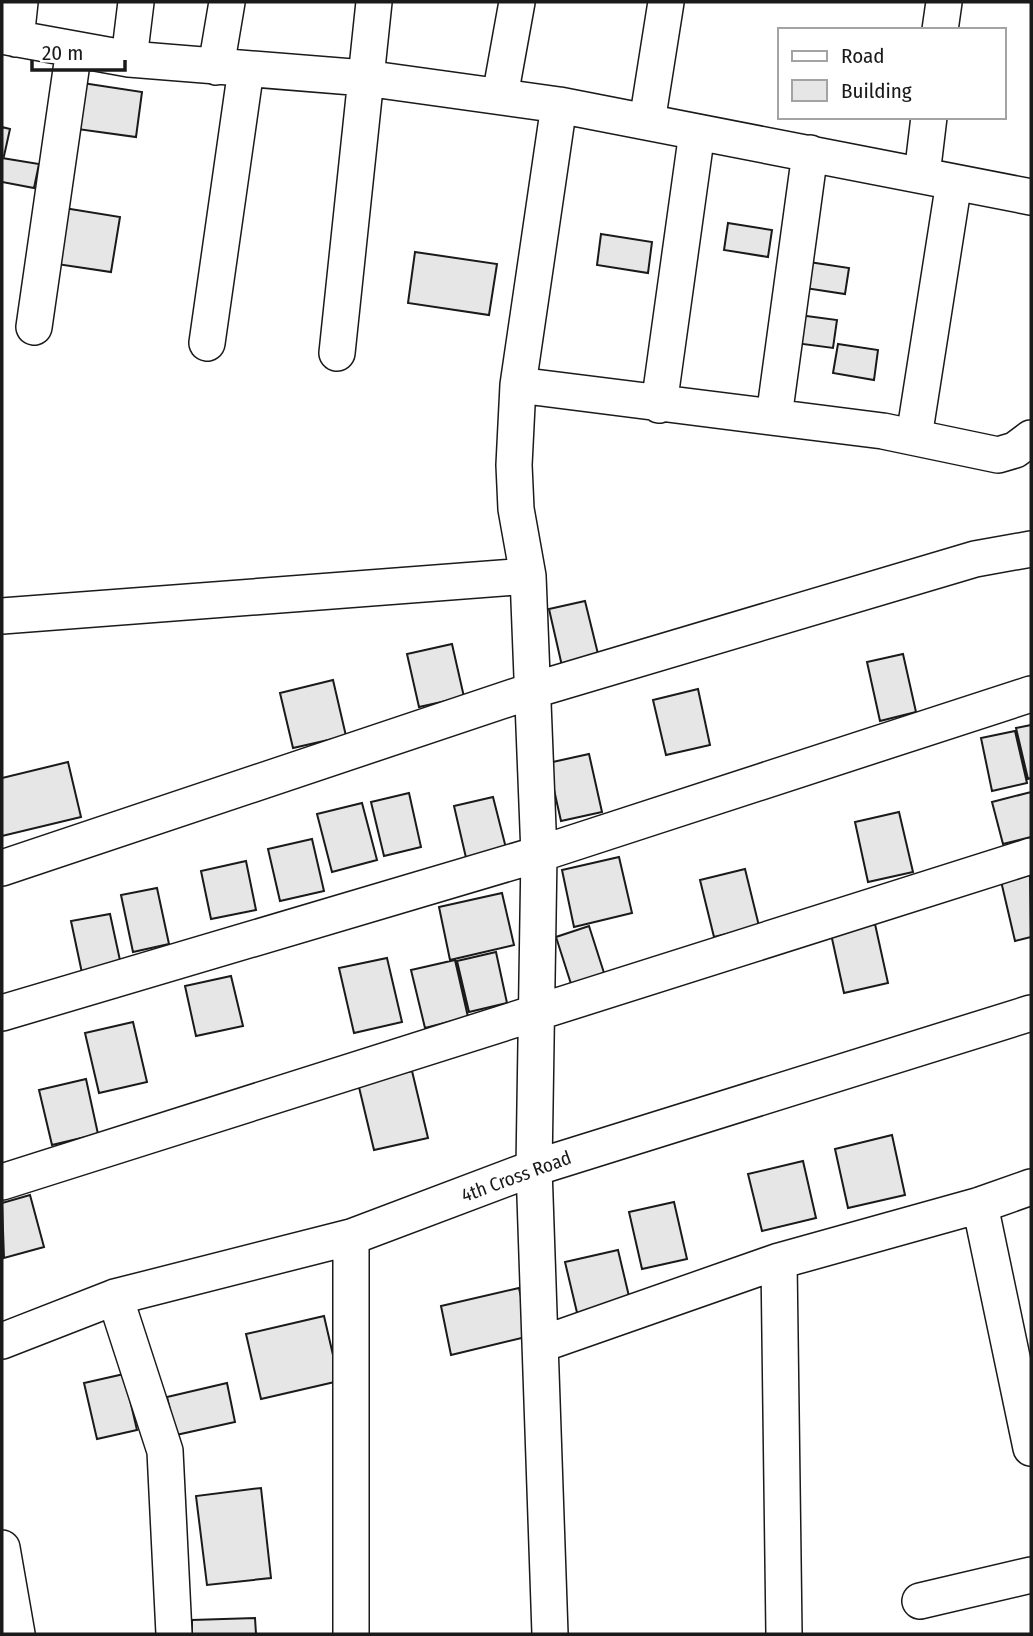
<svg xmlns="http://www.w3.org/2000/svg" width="1033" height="1636" font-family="'Fira Sans Condensed',sans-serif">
<rect width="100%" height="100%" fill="#fff"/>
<path fill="#e6e6e6" stroke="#1a1a1a" stroke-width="2" d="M 76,82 L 142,92 L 136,137 L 70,128 Z
M 2,127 L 10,129 L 4,156 L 2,155 Z
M 2,158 L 39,164 L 34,188 L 2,182 Z
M 58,207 L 120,217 L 111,272 L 50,263 Z
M 728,223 L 772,230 L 768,257 L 724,250 Z
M 601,234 L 652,242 L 648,273 L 597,265 Z
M 415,252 L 497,264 L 489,315 L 408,303 Z
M 809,262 L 849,268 L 845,294 L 805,288 Z
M 799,315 L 837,320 L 833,348 L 795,343 Z
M 838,344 L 878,350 L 874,380 L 833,373 Z
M 585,601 L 599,658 L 562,666 L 549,609 Z
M 452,644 L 464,697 L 419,707 L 407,654 Z
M 903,654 L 916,712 L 880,721 L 867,662 Z
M 333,680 L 346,736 L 293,748 L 280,693 Z
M 698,689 L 710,745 L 666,755 L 653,700 Z
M 1031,725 L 1031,778 L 1028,779 L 1016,728 Z
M 1015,731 L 1027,783 L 992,791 L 981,738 Z
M 589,754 L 602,812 L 561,821 L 548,763 Z
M 68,762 L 81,817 L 2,836 L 2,778 Z
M 1031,792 L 1031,837 L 1003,844 L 992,802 Z
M 409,793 L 421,847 L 384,856 L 371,802 Z
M 493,797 L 507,852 L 467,862 L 454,806 Z
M 362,803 L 377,860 L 332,872 L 317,814 Z
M 899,812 L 913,872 L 868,882 L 855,822 Z
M 312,839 L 324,891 L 280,901 L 268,849 Z
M 619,857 L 632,913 L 574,927 L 562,870 Z
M 246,861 L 256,910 L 211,919 L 201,871 Z
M 745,869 L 759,926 L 714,937 L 700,880 Z
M 1030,875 L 1031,937 L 1015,941 L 1001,881 Z
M 157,888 L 169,944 L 133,952 L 121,895 Z
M 502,893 L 514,945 L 450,960 L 439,907 Z
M 110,914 L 121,965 L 82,973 L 71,921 Z
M 875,924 L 888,983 L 844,993 L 831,934 Z
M 589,926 L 605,976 L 572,987 L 556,937 Z
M 496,952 L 507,1003 L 469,1012 L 457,961 Z
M 387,958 L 402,1022 L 354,1033 L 339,968 Z
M 455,960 L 468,1017 L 425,1028 L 411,970 Z
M 231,976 L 243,1026 L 196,1036 L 185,986 Z
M 133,1022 L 147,1082 L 99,1093 L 85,1033 Z
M 412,1071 L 428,1138 L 374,1150 L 358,1083 Z
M 86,1079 L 98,1134 L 52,1145 L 39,1090 Z
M 892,1135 L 905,1195 L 848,1208 L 835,1149 Z
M 803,1161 L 816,1218 L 762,1231 L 748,1174 Z
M 30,1195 L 44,1247 L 4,1258 L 2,1203 Z
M 674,1202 L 687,1259 L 642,1269 L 629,1212 Z
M 618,1250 L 632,1309 L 579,1321 L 565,1262 Z
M 519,1288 L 530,1336 L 451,1355 L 441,1306 Z
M 324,1316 L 339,1381 L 261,1399 L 246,1334 Z
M 124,1374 L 137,1430 L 97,1439 L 84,1383 Z
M 227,1383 L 235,1422 L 176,1435 L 167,1397 Z
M 261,1488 L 271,1578 L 207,1585 L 196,1496 Z
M 255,1618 L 256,1634 L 192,1634 L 192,1620 Z"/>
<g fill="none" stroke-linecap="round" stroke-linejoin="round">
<defs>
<path id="minor" d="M 940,30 L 944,2
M 2,36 L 129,59 L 365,78 L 559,105 L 1031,197
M 16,39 L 20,2
M 129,59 L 136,2
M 216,67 L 227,2
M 500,96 L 517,2
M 647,122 L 666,2
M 922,175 L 929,117
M 34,327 L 74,49
M 207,343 L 246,69
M 337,353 L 374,2
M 518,385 L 883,431 L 998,455 L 1015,450 L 1031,438
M 659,405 L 697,132
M 774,417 L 810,153
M 914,437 L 954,182
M 2,616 L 528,576
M 2,868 L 534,690 L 975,559 L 1031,549
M 2,1013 L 539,854 L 1031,694
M 2,1182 L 1031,856
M 980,1205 L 1031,1448
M 351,1237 L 351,1634
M 779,1261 L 980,1205 L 1031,1187
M 115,1297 L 165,1451 L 174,1634
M 2,1341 L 115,1297 L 351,1237 L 534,1168 L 1031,1013
M 542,1344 L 779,1261 L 784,1634
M 2,1548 L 17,1634
M 920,1601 L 1031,1575
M 550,1634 L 534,1168 L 539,854 L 528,576 L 516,509 L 514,465 L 518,385 L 559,105"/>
</defs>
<use href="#minor" stroke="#1a1a1a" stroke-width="38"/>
<use href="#minor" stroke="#fff" stroke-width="35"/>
</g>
<g text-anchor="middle" stroke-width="5" stroke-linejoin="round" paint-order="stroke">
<g font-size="19" fill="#1a1a1a" stroke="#fff">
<text transform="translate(516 1176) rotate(-20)" y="7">4th Cross Road</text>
</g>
</g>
<rect width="1033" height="1636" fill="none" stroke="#1a1a1a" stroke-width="7"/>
<rect x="778" y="28" width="228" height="91" fill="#ffffff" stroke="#a3a3a3" stroke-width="2"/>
<rect x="792" y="51" width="35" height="10" fill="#ffffff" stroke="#a3a3a3" stroke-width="2"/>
<text x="841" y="63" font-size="21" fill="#1a1a1a">Road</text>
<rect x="792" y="80" width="35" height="21" fill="#e6e6e6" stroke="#a3a3a3" stroke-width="2"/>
<text x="841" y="98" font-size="21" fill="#1a1a1a">Building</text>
<path d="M32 60v10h93v-10" fill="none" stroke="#1a1a1a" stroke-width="3.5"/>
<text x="42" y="60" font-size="21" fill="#1a1a1a" stroke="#ffffff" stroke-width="5" paint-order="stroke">20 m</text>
</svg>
